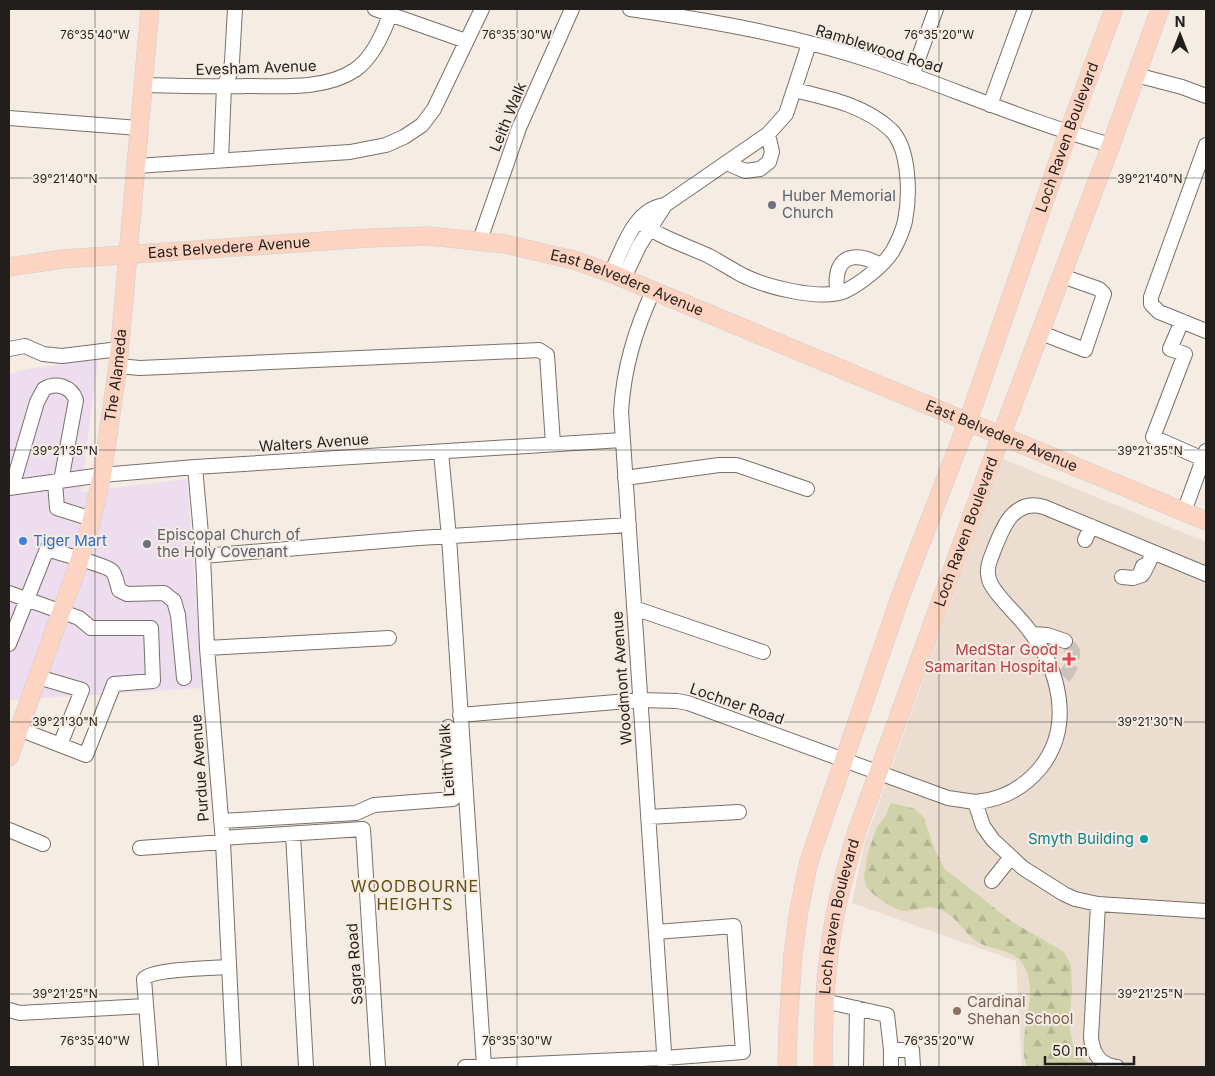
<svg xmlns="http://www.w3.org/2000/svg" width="1215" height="1076" font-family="Inter,sans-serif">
<defs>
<pattern id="forest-firs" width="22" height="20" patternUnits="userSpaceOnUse" patternTransform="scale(1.25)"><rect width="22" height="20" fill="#d0d3a9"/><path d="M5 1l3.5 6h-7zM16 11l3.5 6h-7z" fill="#b2b591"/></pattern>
</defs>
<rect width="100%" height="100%" fill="#f5ece3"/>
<path fill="#eeddef" d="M 98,359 L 81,492 L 187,479 L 203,688 L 11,700 L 9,705 L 9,374 L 27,369 Z"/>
<path fill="#ebddcf" d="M 1003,459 L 1206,542 L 1206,1067 L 1022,1067 L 1016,961 L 852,903 L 865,841 Z"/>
<path fill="url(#forest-firs)" d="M 891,803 L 913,808 L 923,816 L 935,850 L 945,869 L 1011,921 L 1064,952 L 1071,965 L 1072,989 L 1069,1024 L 1073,1045 L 1078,1054 L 1094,1067 L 1027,1067 C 1015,1035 1041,996 1024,966 C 1015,949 993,951 978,942 C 961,932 959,916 938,909 C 925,904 916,912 904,911 C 894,910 873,895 866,887 L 864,877 L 867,856 L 877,827 L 886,815 Z"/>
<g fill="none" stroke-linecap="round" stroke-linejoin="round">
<path stroke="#cbc3bb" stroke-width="14" stroke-dasharray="14 7" stroke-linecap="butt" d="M 1064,677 C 1072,668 1073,662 1073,651 L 1065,641"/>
<defs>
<path id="minor" d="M 375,9 L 466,41
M 630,9 C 713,21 798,36 878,63 C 956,90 1032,123 1111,145
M 1136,75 L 1182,87 L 1206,96
M 912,76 L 936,9
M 143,85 C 178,86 212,87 247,86 C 281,86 325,90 355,70 C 374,57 385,30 392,9
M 990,105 L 1025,9
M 9,118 L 139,128
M 1206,145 L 1151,297 L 1151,304 L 1159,312 L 1206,331
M 221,160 L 224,86 L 230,73 L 232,62 L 235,9
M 727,163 L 745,171 L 760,169 L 769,162 L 772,152 L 768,134
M 136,166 L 350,152 L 386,145 L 404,137 L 422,125 L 434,109 L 482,9
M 638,221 C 659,237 685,245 709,256 C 720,262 731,269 742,275 C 766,287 820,301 845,291 C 860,284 883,266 892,252 C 897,244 903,230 905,221 C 910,196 910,149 891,130 C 864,105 828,98 794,90
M 480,240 L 519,128 L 572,9
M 611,273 C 623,248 634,209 665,205 L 768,134 L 786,114 L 809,44
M 624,278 L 639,246 L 665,205
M 653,291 C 635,331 624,367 621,411 L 665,1067
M 837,292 C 837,287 836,281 837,276 C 840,251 864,255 880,265
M 1182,321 L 1170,349 L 1185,354 L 1153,437 L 1203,459
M 1041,333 L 1085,350 L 1104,294 L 1099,289 L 1062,276
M 9,349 L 25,346 L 43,354 L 62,356 L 119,349
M 118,366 L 140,368 L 539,350 L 547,355 L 553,444
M 441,452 L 449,537 L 484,1066
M 195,467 L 203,556 L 207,648 L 223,842 L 234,1067
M 625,478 L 719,465 L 737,465 L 807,489
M 55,482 L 57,508 L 92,519
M 12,487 L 37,402 L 44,389 C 56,382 71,386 76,400 L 61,481
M 9,488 L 102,475 L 195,467 L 622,440
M 1184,512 L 1206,451
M 1085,540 L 1091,526
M 203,556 L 419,538 L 629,525
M 1147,565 L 1143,566 L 1139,576 L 1142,575 C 1147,568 1150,560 1153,552
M 1122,577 L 1133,578 L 1139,576
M 9,593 L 79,618 L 91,628 L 151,628 L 153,681 L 114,684 L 86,755 L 19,729
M 634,608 L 763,652
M 1032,634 L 1047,635 L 1065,641
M 9,644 L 47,549 C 58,553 106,565 112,571 C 116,575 117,584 119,590 L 127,594 L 164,593 L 174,601 L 178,615 L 184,678
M 207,648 L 389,638
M 38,677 L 82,690 L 60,745
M 460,715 L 640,700 L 677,701 L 688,703 L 948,798 L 975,802 L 983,826 L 993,840 L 1023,868 L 1064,894 L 1075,899 L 1098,904 L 1206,911
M 975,802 C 1001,800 1024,788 1041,767 C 1074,725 1059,669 1029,630 C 1018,615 1001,601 992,586 C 987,578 987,568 990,560 C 1000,535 1010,497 1044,507 L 1206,574
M 648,817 L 739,812
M 221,821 L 356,813 L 374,805 L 453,799 L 448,727
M 9,830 L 43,844
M 293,834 L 306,1067
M 222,838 L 363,829 L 378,1067
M 140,848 L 223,842
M 992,881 L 1011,857
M 1098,904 L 1091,1038 C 1093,1054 1100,1065 1117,1067
M 824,1001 L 887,1015 L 891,1050 L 891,1067
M 9,1010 L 20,1013 L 146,1006
M 891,1050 L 912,1050 L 913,1067
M 151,1067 L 144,979 C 151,969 214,968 229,967
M 465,1067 L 664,1058 L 743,1052 L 734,926 L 656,932
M 856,1067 L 857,1008"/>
<g id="major">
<path id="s1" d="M 9,267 L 63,259 L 369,238 L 429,236 L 505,244 L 574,260 L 613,274 L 1206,521"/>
<path id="s2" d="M 9,757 L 77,568 L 91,523 L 102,475 L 118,366 L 150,9"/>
<path id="s3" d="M 787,1067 L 788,1027 L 793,954 L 799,910 L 809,861 L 902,592 L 968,421 L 1068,133 L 1114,9"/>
<path id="s4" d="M 823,1067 C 823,1019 825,969 834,921 C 839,891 848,861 857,831 L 1001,436 L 1111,145 L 1160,9"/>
</g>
</defs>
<use href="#minor" stroke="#787169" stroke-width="16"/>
<use href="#major" stroke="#cececd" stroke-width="19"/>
<use href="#minor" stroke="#fff" stroke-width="14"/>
<use href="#major" stroke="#fcd4c1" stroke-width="18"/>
</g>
<path fill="none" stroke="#211e1b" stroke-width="1" stroke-opacity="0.45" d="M 95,9 L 95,1067M 517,9 L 517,1067M 939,9 L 939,1067M 9,178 L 1206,178M 9,450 L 1206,450M 9,722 L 1206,722M 9,994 L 1206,994"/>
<g fill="#6b7280" stroke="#f5ece3" stroke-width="2">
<circle cx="772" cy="205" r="5"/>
<circle cx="147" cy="544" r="5"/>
</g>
<circle fill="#3f7fe0" stroke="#f5ece3" stroke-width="2" cx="23" cy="541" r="5"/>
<path fill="#e0444e" stroke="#f5ece3" stroke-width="2" d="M1066.5 651.5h5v5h5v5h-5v5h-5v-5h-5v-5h5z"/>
<circle fill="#0f9aa8" stroke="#f5ece3" stroke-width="2" cx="1144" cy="839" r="5"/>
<circle fill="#8d6e63" stroke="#f5ece3" stroke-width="2" cx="957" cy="1011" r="5"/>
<g text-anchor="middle" stroke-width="4" stroke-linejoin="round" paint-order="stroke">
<g font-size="15" fill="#211e1b" stroke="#f5ece3">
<text transform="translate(879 49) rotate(17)" y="5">Ramblewood Road</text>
<text transform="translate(256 68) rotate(-2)" y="5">Evesham Avenue</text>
<text transform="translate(508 117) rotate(-68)" y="5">Leith Walk</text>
<text dy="5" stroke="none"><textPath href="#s3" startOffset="976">Loch Raven Boulevard</textPath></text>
<text dy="5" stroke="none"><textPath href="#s1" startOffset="221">East Belvedere Avenue</textPath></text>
<text dy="5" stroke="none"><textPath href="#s1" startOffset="626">East Belvedere Avenue</textPath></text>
<text dy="5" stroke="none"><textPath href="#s2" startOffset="398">The Alameda</textPath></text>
<text dy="5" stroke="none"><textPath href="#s1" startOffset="1031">East Belvedere Avenue</textPath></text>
<text transform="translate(314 443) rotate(-4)" y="5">Walters Avenue</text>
<text dy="5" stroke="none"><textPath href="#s4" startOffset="558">Loch Raven Boulevard</textPath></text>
<text transform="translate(622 678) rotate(-94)" y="5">Woodmont Avenue</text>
<text transform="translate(737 704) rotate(19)" y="5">Lochner Road</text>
<text transform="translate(447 760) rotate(-94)" y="5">Leith Walk</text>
<text transform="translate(200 768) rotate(-94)" y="5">Purdue Avenue</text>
<text dy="5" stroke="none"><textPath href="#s4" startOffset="152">Loch Raven Boulevard</textPath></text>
<text transform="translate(355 964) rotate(-94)" y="5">Sagra Road</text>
</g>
<g font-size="15" fill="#5b616d" stroke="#f5ece3" text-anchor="start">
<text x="782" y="201">Huber Memorial<tspan x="782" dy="17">Church</tspan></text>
<text x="157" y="540">Episcopal Church of<tspan x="157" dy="17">the Holy Covenant</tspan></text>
</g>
<g font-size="15" fill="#366cbe" stroke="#f5ece3" text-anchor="start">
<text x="33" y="546">Tiger Mart</text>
</g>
<g font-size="15" fill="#be3a42" stroke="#f5ece3" text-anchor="end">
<text x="1058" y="655">MedStar Good<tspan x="1058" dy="17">Samaritan Hospital</tspan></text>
</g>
<g font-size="15" fill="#0d838f" stroke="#f5ece3" text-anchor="end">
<text x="1134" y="844">Smyth Building</text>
</g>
<g font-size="15" fill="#785e54" stroke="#f5ece3" text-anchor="start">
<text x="967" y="1007">Cardinal<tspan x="967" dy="17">Shehan School</tspan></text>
</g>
<g font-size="16" letter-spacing="1" fill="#664f14" stroke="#f5ece3">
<text x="415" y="892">WOODBOURNE<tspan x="415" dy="18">HEIGHTS</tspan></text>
</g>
</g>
<g font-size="12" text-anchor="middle" fill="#211e1b" stroke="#f5ece3" stroke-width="4" stroke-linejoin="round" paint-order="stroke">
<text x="95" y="39">76°35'40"W</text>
<text x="517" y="39">76°35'30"W</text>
<text x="939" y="39">76°35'20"W</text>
<text x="65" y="183">39°21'40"N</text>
<text x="1150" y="183">39°21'40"N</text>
<text x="65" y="455">39°21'35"N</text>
<text x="1150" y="455">39°21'35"N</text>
<text x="65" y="726">39°21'30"N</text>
<text x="1150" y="726">39°21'30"N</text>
<text x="65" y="998">39°21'25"N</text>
<text x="1150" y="998">39°21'25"N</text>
<text x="95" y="1045">76°35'40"W</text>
<text x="517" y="1045">76°35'30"W</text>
<text x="939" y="1045">76°35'20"W</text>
</g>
<rect width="1215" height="1076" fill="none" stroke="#211e1b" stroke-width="20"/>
<g transform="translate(1180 35)" stroke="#f5ece3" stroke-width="4" paint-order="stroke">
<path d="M0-4L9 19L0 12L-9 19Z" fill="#211e1b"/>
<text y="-8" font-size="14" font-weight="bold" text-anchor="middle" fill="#211e1b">N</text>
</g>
<path d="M1045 1056v8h89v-8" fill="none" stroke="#211e1b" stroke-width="2.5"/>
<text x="1052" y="1056" font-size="15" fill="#211e1b" stroke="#f5ece3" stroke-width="4" paint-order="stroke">50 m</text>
</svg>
